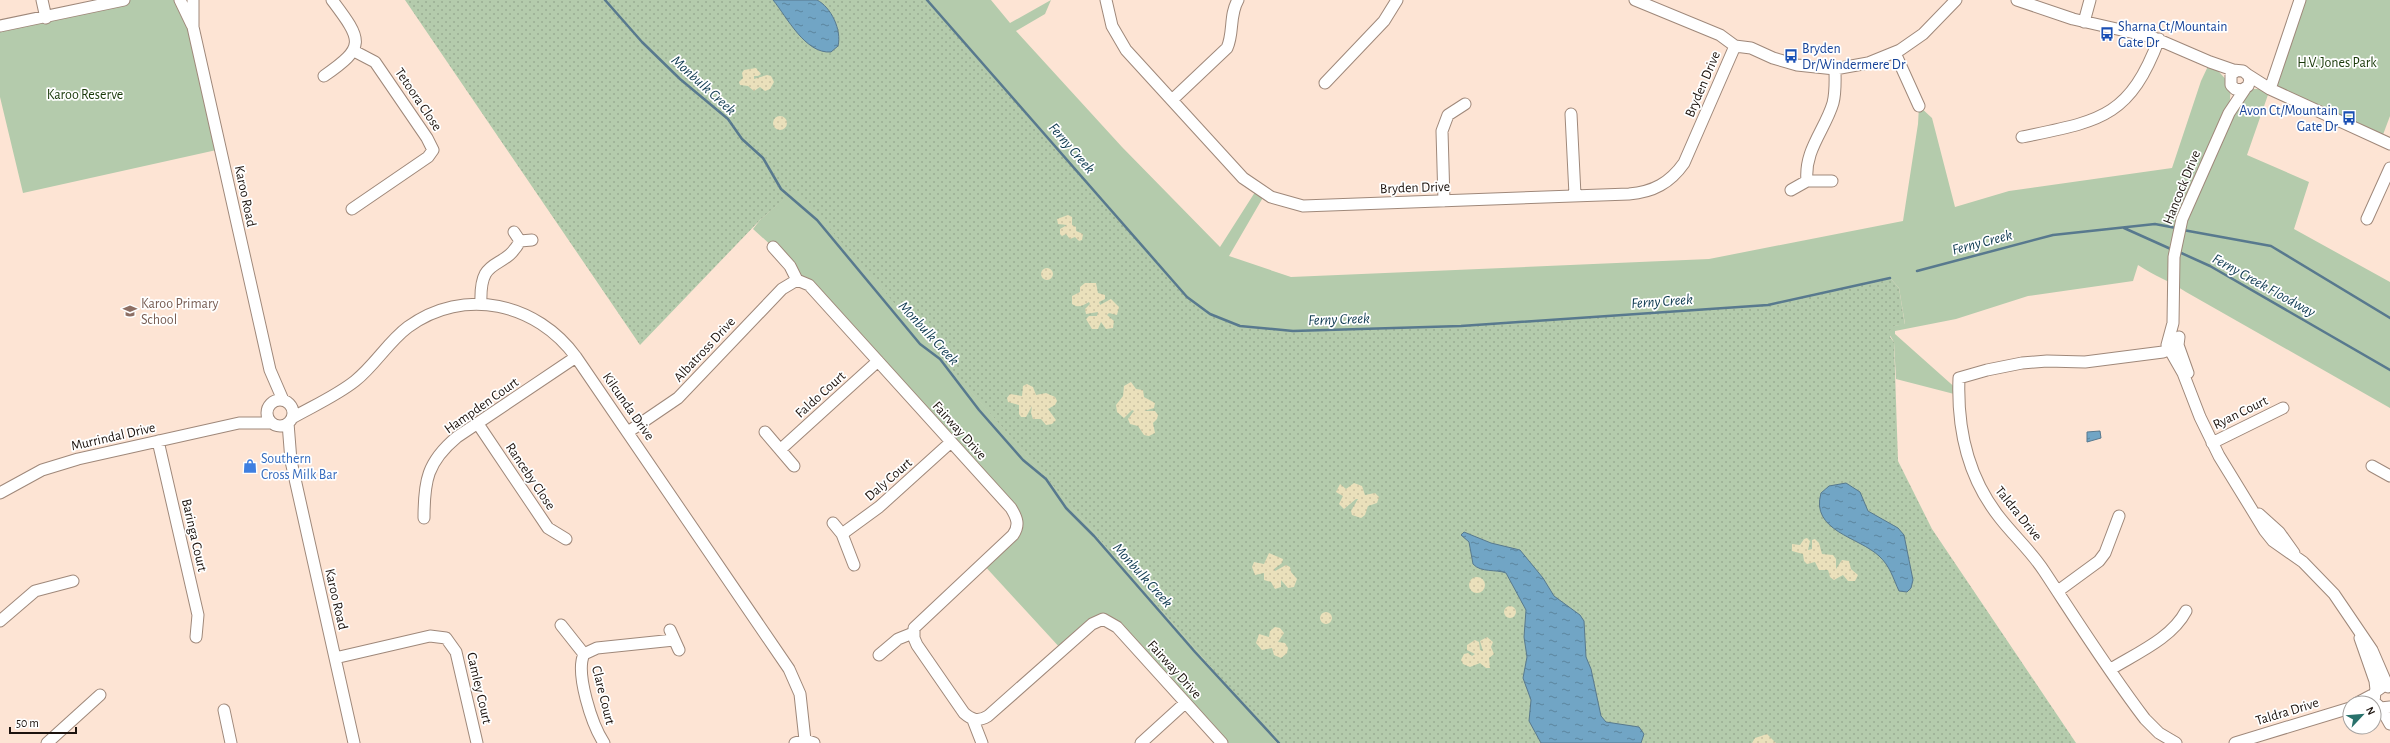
<svg xmlns="http://www.w3.org/2000/svg" width="2390" height="743" font-family="'Alegreya Sans',sans-serif">
<defs>
<pattern id="grass-dots" width="8" height="8" patternUnits="userSpaceOnUse"><rect width="8" height="8" fill="#b4cbac"/><path d="M2 2h.1M6 6h.1" fill="none" stroke="#9aad93" stroke-width="1.8" stroke-linecap="round"/></pattern>
<pattern id="sand-dots" width="8" height="8" patternUnits="userSpaceOnUse"><rect width="8" height="8" fill="#eae0bb"/><path d="M2 2h.1M6 6h.1" fill="none" stroke="#c8bfa0" stroke-width="1.8" stroke-linecap="round"/></pattern>
<pattern id="water-ripples" width="26" height="14" patternUnits="userSpaceOnUse"><rect width="26" height="14" fill="#71a5c5"/><path d="M2 4q2-2 4 0t4 0M15 11q2-2 4 0t4 0" fill="none" stroke="#5c859e"/></pattern>
</defs>
<rect width="100%" height="100%" fill="#fde4d4"/>
<path fill="url(#grass-dots)" d="M 405,0 L 927,0 L 1187,297 L 1210,314 L 1240,326 L 1293,331 L 1461,326 L 1768,305 L 1890,278 L 1899,288 L 1905,325 L 1894,326 L 1890,337 L 1894,342 L 1898,461 L 1932,529 L 2076,743 L 1277,743 L 795,190 L 760,220 L 640,345 Z"/>
<path fill="url(#sand-dots)" d="M 756,68 L 761,74 L 758,76 L 754,76 L 754,79 L 767,75 L 771,76 L 774,82 L 770,89 L 765,91 L 760,87 L 754,91 L 748,86 L 740,85 L 739,82 L 743,78 L 742,73 L 744,70 Z
M773 123a7 7 0 1 1 14 0a7 7 0 1 1-14 0Z
M 1068,215 L 1072,217 L 1072,225 L 1076,227 L 1076,231 L 1083,234 L 1082,240 L 1079,241 L 1075,237 L 1070,239 L 1066,234 L 1062,236 L 1060,234 L 1060,229 L 1067,225 L 1058,224 L 1057,219 Z
M1041 274a6 6 0 1 1 12 0a6 6 0 1 1-12 0Z
M 1085,283 L 1096,283 L 1098,293 L 1105,295 L 1105,299 L 1099,302 L 1100,305 L 1111,299 L 1119,307 L 1117,315 L 1109,313 L 1107,315 L 1114,321 L 1113,328 L 1106,329 L 1101,322 L 1098,329 L 1092,329 L 1086,319 L 1089,316 L 1097,316 L 1098,312 L 1086,314 L 1085,309 L 1090,304 L 1089,302 C 1083,305 1079,309 1072,304 L 1072,296 L 1080,292 L 1080,287 Z
M 1131,382 L 1136,389 L 1143,390 L 1144,397 L 1155,403 L 1154,408 L 1144,411 L 1155,411 L 1158,415 L 1157,419 L 1153,423 L 1155,433 L 1149,436 L 1144,435 L 1138,426 L 1130,424 L 1128,419 L 1134,411 L 1132,410 L 1124,418 L 1117,412 L 1116,405 L 1123,396 L 1124,386 Z
M 1027,384 L 1033,387 L 1036,395 L 1046,393 L 1055,397 L 1057,401 L 1055,405 L 1048,409 L 1056,420 L 1052,424 L 1046,425 L 1041,419 L 1033,419 L 1031,413 L 1032,406 L 1026,417 L 1021,417 L 1019,414 L 1019,405 L 1008,402 L 1007,398 L 1010,394 L 1022,396 L 1023,386 Z
M 1354,483 L 1362,486 L 1365,495 L 1375,493 L 1379,497 L 1377,503 L 1368,506 L 1365,515 L 1361,518 L 1352,515 L 1351,511 L 1358,499 L 1356,499 L 1344,509 L 1339,504 L 1343,496 L 1336,492 L 1340,484 L 1346,489 Z
M 1807,538 L 1810,541 L 1808,550 L 1812,549 L 1812,540 L 1815,539 L 1819,543 L 1822,554 L 1833,555 L 1836,559 L 1836,569 L 1842,560 L 1849,561 L 1851,569 L 1858,575 L 1855,581 L 1848,581 L 1843,575 L 1834,580 L 1830,577 L 1828,570 L 1819,570 L 1815,562 L 1807,564 L 1804,561 L 1803,554 L 1792,551 L 1792,544 L 1800,545 L 1804,539 Z
M 1269,553 L 1283,559 L 1282,563 L 1274,569 L 1275,571 L 1286,565 L 1290,567 L 1291,572 L 1297,579 L 1294,587 L 1288,588 L 1281,580 L 1281,587 L 1275,589 L 1271,582 L 1264,580 L 1264,573 L 1255,575 L 1252,567 L 1254,562 L 1264,564 Z
M1469 585a8 8 0 1 1 16 0a8 8 0 1 1-16 0Z
M1504 612a6 6 0 1 1 12 0a6 6 0 1 1-12 0Z
M1320 618a6 6 0 1 1 12 0a6 6 0 1 1-12 0Z
M 1275,627 L 1280,628 L 1284,633 L 1278,642 L 1285,643 L 1288,648 L 1287,653 L 1281,658 L 1274,655 L 1272,648 L 1262,650 L 1256,643 L 1259,634 L 1269,637 L 1270,631 Z
M 1487,637 L 1493,642 L 1491,647 L 1494,654 L 1489,658 L 1490,668 L 1486,668 L 1480,663 L 1470,667 L 1463,664 L 1461,660 L 1464,654 L 1468,653 L 1472,656 L 1475,654 L 1467,650 L 1467,645 L 1475,640 L 1479,642 L 1480,650 L 1483,651 L 1480,641 Z
M 1767,734 L 1776,743 L 1752,743 L 1755,738 Z"/>
<path fill="#b4cbac" d="M 124,0 L 180,0 L 184,10 L 221,149 L 23,193 L 0,97 L 0,27 Z
M 928,0 L 991,0 L 1010,23 L 1051,0 L 1045,14 L 1016,31 L 1122,147 L 1220,247 L 1257,189 L 1265,194 L 1229,256 L 1291,277 L 1709,259 L 1903,221 L 1918,124 L 1919,106 L 1932,118 L 1955,207 L 2009,191 L 2172,168 L 2201,81 L 2210,62 L 2231,85 L 2229,112 L 2250,89 L 2270,89 L 2247,155 L 2309,182 L 2294,229 L 2390,282 L 2390,408 L 2186,292 C 2170,281 2154,276 2138,265 L 2133,281 L 2028,296 L 1956,319 L 1895,331 L 1895,334 L 1959,391 L 1958,395 L 1896,379 L 1894,342 L 1888,332 L 1894,326 L 1905,324 L 1899,288 L 1890,278 L 1768,305 L 1461,326 L 1293,331 L 1240,326 L 1210,314 L 1187,297 Z
M 2302,0 L 2390,0 L 2390,116 L 2381,140 L 2274,87 Z
M 795,189 L 1277,743 L 1222,743 L 1106,619 L 1062,650 L 982,563 L 1018,521 L 773,247 L 753,229 L 760,220 Z"/>
<path fill="url(#water-ripples)" stroke="#58798e" d="M 773,0 L 817,0 C 831,7 842,30 838,46 L 831,52 C 805,54 787,17 773,0 Z
M 2100,431 L 2101,438 L 2087,442 L 2087,432 Z
M 1846,483 L 1860,492 L 1868,511 L 1898,528 L 1904,535 L 1913,580 L 1911,588 L 1907,592 L 1899,591 C 1893,578 1890,566 1879,556 C 1859,537 1810,531 1821,493 L 1829,486 Z
M 1464,532 L 1491,543 L 1520,550 L 1543,578 L 1554,596 L 1580,615 L 1584,621 L 1586,657 L 1591,669 L 1601,716 L 1606,722 L 1639,727 L 1644,734 L 1641,743 L 1541,743 L 1529,721 L 1531,700 L 1523,678 L 1527,657 L 1524,637 L 1526,610 L 1506,573 C 1496,569 1481,573 1473,564 L 1469,542 L 1461,535 Z"/>
<g fill="none" stroke-linecap="round" stroke-linejoin="round">
<path stroke="#58798e" stroke-width="2.5" d="M 605,0 L 642,42 L 680,79 L 728,119 L 742,139 L 763,158 L 781,189 L 817,220 L 920,344 L 940,359 L 979,410 L 1023,460 L 1046,479 L 1066,508 L 1094,536 L 1195,652 L 1279,743
M 927,0 L 1187,297 L 1210,314 L 1240,326 L 1293,331 L 1461,326 L 1768,305 L 1890,278
M 2124,228 L 2173,250
M 2183,230 L 2271,246 L 2390,318
M 2179,252 L 2210,266 L 2390,370
M 1917,271 L 2053,235 L 2155,224 L 2176,228"/>
<defs>
<path id="minor" d="M 42,0 L 46,18
M 180,0 L 192,25
M 193,0 L 193,27 L 270,370 L 283,400
M 1106,0 L 1112,26 L 1126,50 L 1243,178 L 1271,197 L 1303,206 L 1629,194 C 1653,192 1670,183 1684,163 L 1735,46
M 1635,0 L 1720,35 L 1735,46 L 1751,48 L 1773,58 L 1797,65 L 1835,69 L 1868,63 L 1900,50 L 1923,34 L 1956,0
M 2017,0 L 2073,19 L 2152,37 L 2210,62 L 2233,70 L 2243,71 L 2248,75 L 2250,80 L 2248,86 L 2242,90 L 2235,89 L 2231,85 L 2231,75 L 2236,71
M 2084,22 L 2090,0
M 0,26 L 124,0
M 1895,53 L 1919,106
M 2248,75 L 2270,89 L 2390,144
M 324,76 C 366,47 363,41 332,0
M 1325,83 L 1384,21 L 1397,0
M 2245,89 L 2229,113 L 2182,219 L 2174,257 L 2173,323 L 2167,345 L 2183,373 L 2200,417 L 2219,456 L 2265,531 L 2273,541 L 2303,562 L 2334,594 L 2372,650 L 2388,687
M 2270,89 L 2300,0
M 1172,100 L 1227,48 C 1234,33 1229,15 1238,0
M 1571,114 L 1575,195
M 2022,137 C 2099,121 2129,119 2159,39
M 1807,181 C 1804,150 1825,130 1833,103 C 1836,91 1835,80 1835,69
M 1791,190 L 1807,181 L 1832,181
M 1444,201 L 1442,131 L 1448,115 L 1465,104
M 352,209 L 428,157 L 433,150 L 427,138 L 375,62 L 354,51
M 2367,219 L 2390,168
M 514,232 L 520,241 L 532,240
M 773,247 L 790,266 L 797,280 L 809,285 L 1011,508 C 1017,518 1020,525 1013,535 L 914,628 L 914,638 L 917,645 L 964,713 C 972,720 978,722 988,716 L 1092,624 L 1103,619 L 1117,627 L 1222,743
M 481,304 C 479,253 503,273 520,241
M 2179,337 L 2178,345 L 2188,373
M267 413a13 13 0 1 1 26 0a13 13 0 1 1-26 0Z
M 292,418 C 313,406 336,396 355,381 C 375,365 388,342 408,327 C 464,286 537,303 576,357 L 789,669 L 800,694 L 805,740
M 288,423 L 291,461 L 354,743
M 478,424 L 548,528 L 566,539
M 628,432 L 678,398 L 782,289 L 797,280
M 765,432 L 794,466
M 158,441 L 198,615 L 196,637
M 2212,443 L 2283,408
M 781,449 L 878,361
M 2372,466 L 2390,476
M 0,493 L 42,470 L 78,459 L 239,423 L 270,423
M 2259,514 L 2279,532 L 2294,553
M 424,518 C 424,481 427,462 457,437 L 576,357
M 833,523 L 842,534 L 854,565
M 842,534 L 879,507 L 951,442
M 2058,591 L 2099,561 L 2105,553 L 2119,516
M 0,621 L 35,591 L 73,581
M 561,625 L 584,654
M 670,630 L 679,650
M 2360,638 L 2375,681 L 2376,690
M 879,655 L 898,639 L 913,633
M 335,658 L 430,636 L 446,638 L 456,652 L 477,743
M 2111,669 C 2137,653 2172,638 2186,611
M 2382,687 L 2375,692 L 2374,702 L 2381,708 L 2390,707
M 2357,703 L 2374,694
M 2381,708 L 2390,724
M 224,710 L 231,743
M 973,720 L 982,743
M 47,743 L 100,695
M 604,743 C 592,725 575,673 584,654 L 597,648 L 674,640
M 795,743 L 805,740 L 814,743
M 1141,743 L 1185,703
M 2176,743 L 2159,733 L 2145,719 C 2109,672 2077,621 2044,571 C 2031,551 2014,536 2000,518 C 1968,478 1957,429 1959,378 L 1987,370 L 2022,363 L 2047,361 L 2085,362 L 2163,352 L 2173,347 L 2179,337
M 2235,743 L 2350,708"/>
</defs>
<use href="#minor" stroke="#9f887a" stroke-width="13"/>
<use href="#minor" stroke="#fff" stroke-width="11"/>
</g>
<defs>
<symbol id="bus-bare" viewBox="-9 -9 18 18"><path d="M-5-6H5V4H4V6H2V4H-2V6H-4V4H-5ZM-3.5-4V0h7V-4ZM-3.5 1.2v1.5H-2V1.2ZM2 1.2v1.5H3.5V1.2Z" fill="#1a4fb4" stroke="#fff" stroke-width="2.5" paint-order="stroke"/></symbol>
<symbol id="school-bare" viewBox="-9 -9 18 18"><path d="M0-5L7-2L0 1L-7-2ZM-4 1L0 2.5L4 1V4Q0 6-4 4Z" fill="#8d6e63" stroke="#fff" stroke-width="2.5" paint-order="stroke"/></symbol>
<symbol id="shop-bare" viewBox="-9 -9 18 18"><path d="M-5-2.5h2.3a2.7 3.5 0 0 1 5.4 0H5L5.5 6h-11ZM-1.5-2.5h3a1.5 2.3 0 0 0-3 0Z" fill="#3f7fe0" stroke="#fff" stroke-width="2.5" paint-order="stroke"/></symbol>
</defs>
<g fill-rule="evenodd">
<use href="#bus-bare" x="2097" y="24" width="20" height="20"/>
<use href="#bus-bare" x="1781" y="46" width="20" height="20"/>
<use href="#bus-bare" x="2339" y="108" width="20" height="20"/>
<use href="#school-bare" x="120" y="301" width="20" height="20"/>
<use href="#shop-bare" x="240" y="456" width="20" height="20"/>
</g>
<g text-anchor="middle" stroke-width="3.5" stroke-linejoin="round" paint-order="stroke">
<g font-size="14" fill="#164399" stroke="#fff" text-anchor="start">
<text x="2118" y="31">Sharna Ct/Mountain<tspan x="2118" dy="16">Gate Dr</tspan></text>
<text x="1802" y="53">Bryden<tspan x="1802" dy="16">Dr/Windermere Dr</tspan></text>
<text x="2338" y="115" text-anchor="end">Avon Ct/Mountain<tspan x="2338" dy="16">Gate Dr</tspan></text>
</g>
<g font-size="14" fill="#183808" stroke="#fff">
<text x="2337" y="67">H.V. Jones Park</text>
<text x="85" y="99">Karoo Reserve</text>
</g>
<g font-size="14" fill="#1c130e" stroke="#fff">
<text transform="translate(1702 84) rotate(-67)" y="5">Bryden Drive</text>
<text transform="translate(419 99) rotate(56)" y="5">Tetoora Close</text>
<text transform="translate(1415 187) rotate(-2)" y="5">Bryden Drive</text>
<text transform="translate(2181 187) rotate(-68)" y="5">Hancock Drive</text>
<text transform="translate(246 196) rotate(78)" y="5">Karoo Road</text>
<text transform="translate(704 349) rotate(-47)" y="5">Albatross Drive</text>
<text transform="translate(820 394) rotate(-42)" y="5">Faldo Court</text>
<text transform="translate(481 405) rotate(-35)" y="5">Hampden Court</text>
<text transform="translate(629 406) rotate(55)" y="5">Kilcunda Drive</text>
<text transform="translate(2240 412) rotate(-26)" y="5">Ryan Court</text>
<text transform="translate(960 430) rotate(48)" y="5">Fairway Drive</text>
<text transform="translate(113 436) rotate(-13)" y="5">Murrindal Drive</text>
<text transform="translate(531 476) rotate(56)" y="5">Ranceby Close</text>
<text transform="translate(888 479) rotate(-41)" y="5">Daly Court</text>
<text transform="translate(2019 513) rotate(51)" y="5">Taldra Drive</text>
<text transform="translate(195 535) rotate(77)" y="5">Baringa Court</text>
<text transform="translate(337 599) rotate(77)" y="5">Karoo Road</text>
<text transform="translate(1175 669) rotate(48)" y="5">Fairway Drive</text>
<text transform="translate(480 688) rotate(77)" y="5">Camley Court</text>
<text transform="translate(604 695) rotate(76)" y="5">Clare Court</text>
<text transform="translate(2287 711) rotate(-17)" y="5">Taldra Drive</text>
</g>
<g font-size="14" fill="#785e54" stroke="#fff" text-anchor="start">
<text x="141" y="308">Karoo Primary<tspan x="141" dy="16">School</tspan></text>
</g>
<g font-size="14" fill="#366cbe" stroke="#fff" text-anchor="start">
<text x="261" y="463">Southern<tspan x="261" dy="16">Cross Milk Bar</tspan></text>
</g>
<g font-size="15" font-style="italic" fill="#0d3950" stroke="#fff">
<text transform="translate(704 85) rotate(42)" y="5">Monbulk Creek</text>
<text transform="translate(1072 148) rotate(49)" y="5">Ferny Creek</text>
<text transform="translate(1982 242) rotate(-15)" y="5">Ferny Creek</text>
<text transform="translate(2264 285) rotate(29)" y="5">Ferny Creek Floodway</text>
<text transform="translate(1662 301) rotate(-4)" y="5">Ferny Creek</text>
<text transform="translate(1339 319) rotate(-2)" y="5">Ferny Creek</text>
<text transform="translate(929 333) rotate(47)" y="5">Monbulk Creek</text>
<text transform="translate(1143 575) rotate(48)" y="5">Monbulk Creek</text>
</g>
</g>
<g transform="translate(2362 715) rotate(64)"><circle r="19" fill="#ffffff" stroke="#a4a19f"/>
<path d="M0-3L7 15L0 10L-7 15Z" fill="#28716b"/>
<text y="-6" font-size="11" font-weight="bold" text-anchor="middle" fill="#1c130e">N</text>
</g>
<path d="M10 727v6h66v-6" fill="none" stroke="#1c130e" stroke-width="2"/>
<text x="16" y="727" font-size="12" fill="#1c130e" stroke="#ffffff" stroke-width="3" paint-order="stroke">50 m</text>
</svg>
